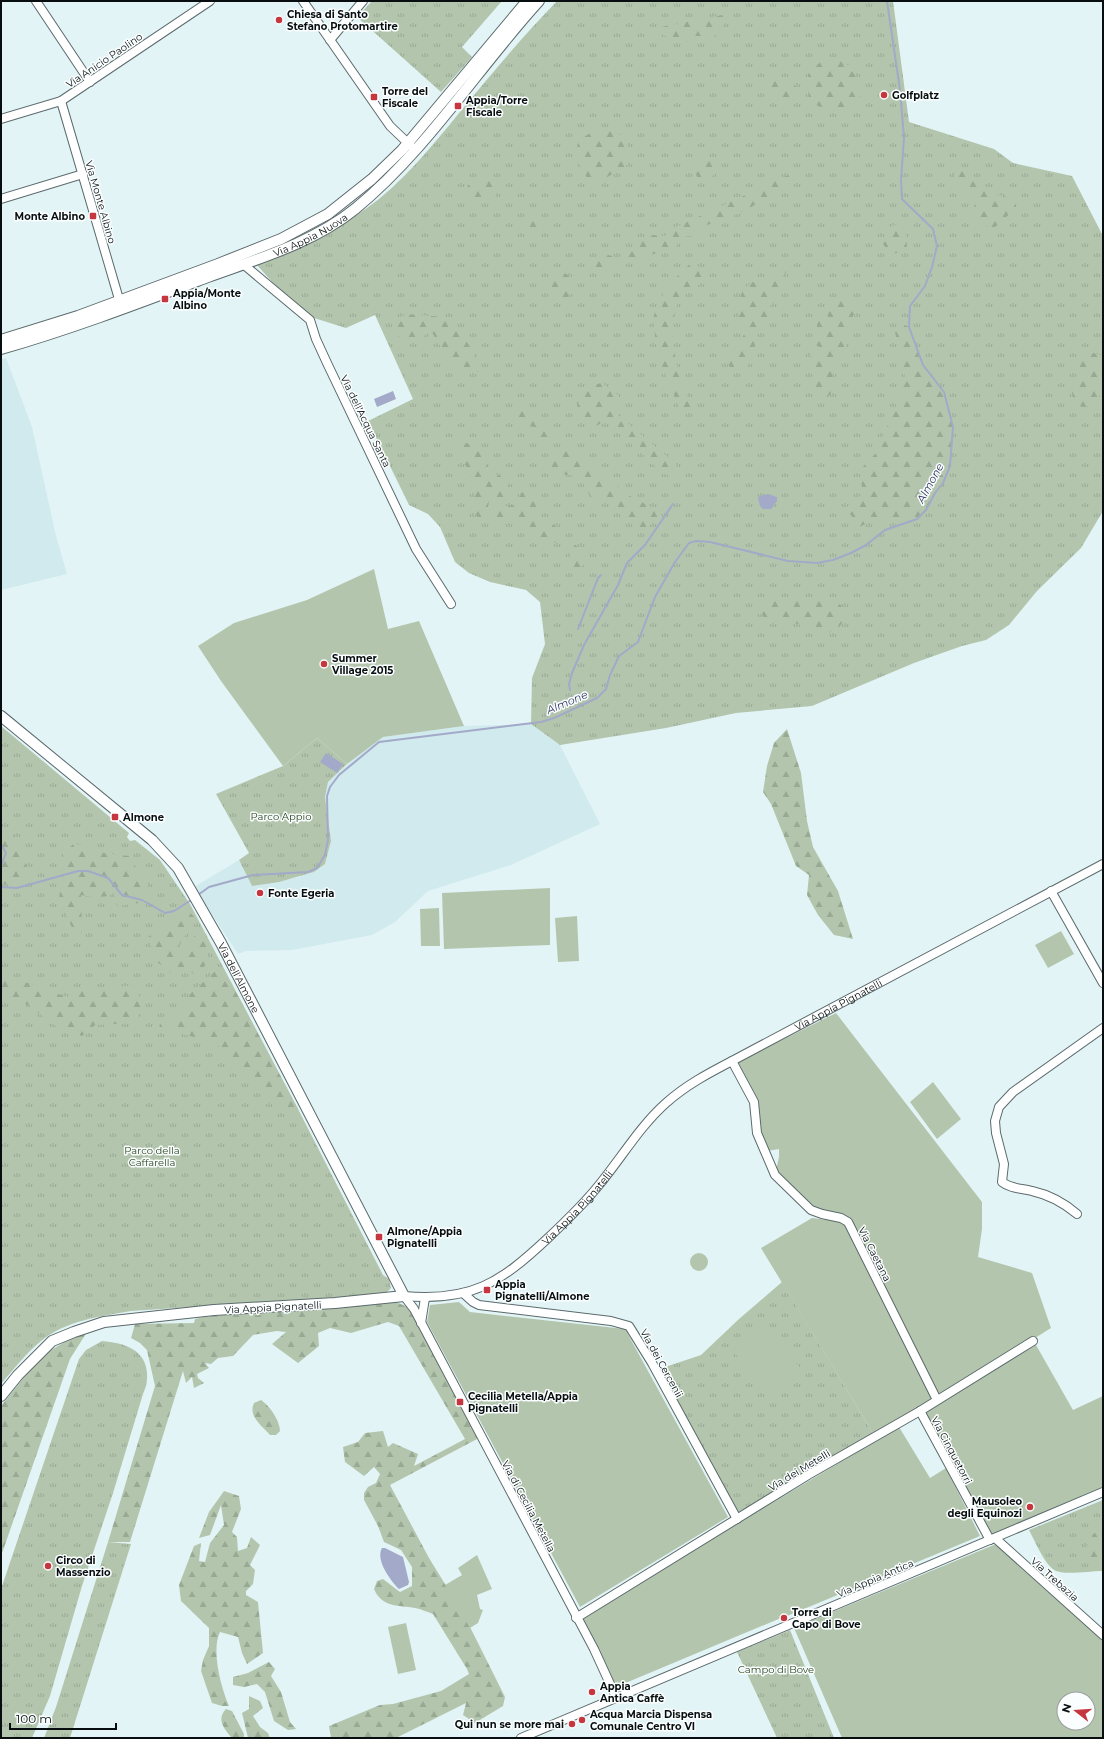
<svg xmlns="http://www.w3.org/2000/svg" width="1104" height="1739" font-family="Montserrat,sans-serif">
<defs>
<pattern id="grass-tufts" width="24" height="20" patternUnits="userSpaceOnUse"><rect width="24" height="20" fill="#b3c6ad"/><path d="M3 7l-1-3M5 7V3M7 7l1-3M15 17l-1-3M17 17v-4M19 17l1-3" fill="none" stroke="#98a994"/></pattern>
<pattern id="forest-firs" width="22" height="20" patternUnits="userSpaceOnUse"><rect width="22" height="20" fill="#b3c6ad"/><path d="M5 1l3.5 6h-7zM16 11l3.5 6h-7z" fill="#98a994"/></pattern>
</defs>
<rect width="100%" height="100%" fill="#e3f4f7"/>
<path fill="#d0eaee" d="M 6,358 L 32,427 L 56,536 L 67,574 L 1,590 L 1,359 Z
M 531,724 L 560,745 L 600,824 L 511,865 L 428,891 L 395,922 L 372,935 L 292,950 L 246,951 L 238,954 L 194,887 L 239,860 L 252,886 L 295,878 L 314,872 L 325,864 L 331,841 L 325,797 L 328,782 L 354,758 L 383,737 L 464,726 Z"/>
<path fill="url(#grass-tufts)" d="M 372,1 L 502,1 L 462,47 L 472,57 L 441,92 L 357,17 Z
M 557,1 L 893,1 L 909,122 L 994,149 L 1013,163 L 1072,176 L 1103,236 L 1103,511 L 1081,548 L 1037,591 L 1009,625 L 986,640 L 962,646 L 914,663 L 812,706 L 736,713 L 666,728 L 560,745 L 531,724 L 532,678 L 545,644 L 540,602 L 526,590 L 490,582 L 469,573 L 455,562 L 440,527 L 428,514 L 409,505 L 368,421 L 413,399 L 375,315 L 346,328 L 314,318 L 291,303 L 257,265 C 301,247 342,228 379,199 C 413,171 441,135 469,101 C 497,67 526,33 557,1 Z
M 1,726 L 129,833 L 127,837 L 130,841 L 135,840 L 160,860 L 190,904 L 298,1109 L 383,1275 L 389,1279 L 391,1288 L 385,1294 L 131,1311 C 101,1316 65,1321 41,1341 C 26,1353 14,1369 1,1384 Z
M 317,738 L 347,764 L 328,782 L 325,797 L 331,841 L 325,864 L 314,872 L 279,882 L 252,886 L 239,860 L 249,853 L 216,794 L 283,766 Z
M 782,1282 L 874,1435 L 737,1513 L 659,1369 L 701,1355 L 739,1319 Z
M 102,1341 C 125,1343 149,1350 147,1379 C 147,1384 145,1389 143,1394 L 113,1493 L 82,1586 L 50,1696 L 32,1738 L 1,1738 L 1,1589 L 79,1359 L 86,1350 Z
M 1103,1500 L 1103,1571 C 1091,1571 1067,1575 1056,1571 C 1045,1566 1035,1541 1029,1530 Z
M 108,1542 L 131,1544 L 70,1738 L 44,1738 L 56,1707 Z
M 790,1630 L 834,1738 L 777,1738 L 737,1652 Z"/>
<path fill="url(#forest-firs)" d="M 722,15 L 727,20 L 718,34 L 710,39 L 704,36 L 693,36 L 691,40 L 682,44 L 661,34 L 661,27 Z
M 823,59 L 839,59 L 852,68 L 861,94 L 851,107 L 830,109 L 809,103 L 808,75 Z
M 792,77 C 795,86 799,92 800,101 L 773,94 L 767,87 L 772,80 Z
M 601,128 L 619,134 L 629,148 L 627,165 L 601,181 L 588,180 L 575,156 L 579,139 Z
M 703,157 L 717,159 L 718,169 L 710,179 L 698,179 L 694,170 Z
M 972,167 C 975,184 977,186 994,189 L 998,195 L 1012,198 L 1016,208 L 994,228 L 981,225 L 974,216 L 975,198 L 953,181 L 956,169 Z
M 791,174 L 796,182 L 742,212 L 707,225 L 692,236 L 680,236 L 676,247 L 632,261 L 623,257 L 628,249 L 653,235 L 665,236 L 676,227 Z
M 479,179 L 492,179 L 497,187 L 496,196 L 484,202 L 471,204 L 465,195 L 468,185 Z
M 544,217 L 549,226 L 540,235 L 530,235 L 526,225 L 534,220 Z
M 900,223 L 905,230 L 907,246 L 903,252 L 891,254 L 882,243 L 887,228 Z
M 604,254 L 612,256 L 612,264 L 607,273 L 600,274 L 594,267 L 596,259 Z
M 691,263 L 704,269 L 699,285 L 685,288 C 683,292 679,296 678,301 C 667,333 676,377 692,406 L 688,412 L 680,409 C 668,382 656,357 654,327 C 654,323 653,319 654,315 C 660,294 675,277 691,263 Z
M 785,267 L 788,270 L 782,277 L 777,299 L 770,306 L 769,320 L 755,331 L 755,351 L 747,367 L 735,373 L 729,366 L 730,351 L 741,341 L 747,327 L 739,323 L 739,302 L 743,289 L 757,279 L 776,276 L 781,268 Z
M 561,271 L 571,277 L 574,287 L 567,298 L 557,300 C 547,292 547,287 549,275 Z
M 832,299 L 848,301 L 854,313 L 850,324 L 845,329 L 846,347 L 832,376 L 836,386 L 827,398 L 816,394 L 810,384 L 813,372 L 811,354 L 822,352 L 822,347 L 813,345 L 818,321 L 830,320 L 826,313 Z
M 407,314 L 445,317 L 455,324 L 480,362 L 480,372 L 465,372 L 449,361 L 433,334 L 427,333 C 416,345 410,341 396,335 L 392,325 L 396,319 Z
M 900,323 L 909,327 L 923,365 L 944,392 L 953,427 L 950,466 L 932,502 L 917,519 L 904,524 L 880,518 L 859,527 L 846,508 L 862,494 L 861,469 L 876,453 L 900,396 L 905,376 L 895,332 Z
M 1084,350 L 1100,355 C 1104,362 1104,386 1101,394 C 1098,398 1091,403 1087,407 L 1075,406 L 1072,392 L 1081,378 L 1077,363 Z
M 602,383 L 618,395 L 618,415 L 677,465 L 672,476 L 662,473 L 607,420 L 596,426 L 579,416 L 576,397 L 587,386 Z
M 521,406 L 550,434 L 551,441 L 545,444 L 538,440 L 532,426 L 512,415 L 514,407 Z
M 459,439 L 480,450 L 485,460 L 488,470 L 502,477 L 509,484 L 509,495 L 498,500 L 489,501 L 488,507 L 493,512 L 500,511 L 504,506 L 520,505 L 518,500 L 524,489 L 531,487 L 536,490 L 538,496 L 537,509 L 532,514 L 535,517 C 555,518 557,531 568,545 L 574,544 L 583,551 L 588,563 L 578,568 L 572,567 L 569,550 L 560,542 L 543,544 L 533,534 L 525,524 L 503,520 L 481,521 L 475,514 C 474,501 475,485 469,473 C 465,462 456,453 457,441 Z
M 561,448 L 571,451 L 578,460 L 606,476 L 630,496 L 655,509 L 658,520 L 643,529 L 625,521 L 613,504 L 590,497 C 580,470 576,478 552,472 C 550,460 551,454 561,448 Z
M 772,595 L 786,599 L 827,597 L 841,605 L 845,619 L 837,630 L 828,633 L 794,623 L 770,621 L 758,612 L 762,601 Z
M 787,729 L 801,773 L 807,821 L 813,847 L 838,891 L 853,939 L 834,935 L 818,915 L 807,895 L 809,875 L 796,866 L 771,804 L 763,792 L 767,766 L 774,743 Z
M 1,826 C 23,838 14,847 26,863 C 25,883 20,886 1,884 Z
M 74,843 L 104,853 L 129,856 L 149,888 L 140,903 L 117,906 L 114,893 C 103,899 92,897 81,895 L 82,932 L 76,937 L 59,898 L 63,874 L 63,855 Z
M 188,910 L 195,918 L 179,946 L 183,951 L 197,933 L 206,941 L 208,961 L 197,977 L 185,966 L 174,975 L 157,962 L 148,937 L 161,928 L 172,917 Z
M 220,967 L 224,970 L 298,1109 L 294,1115 L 279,1109 L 267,1100 L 224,1050 L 213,1042 L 163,1029 L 159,1026 C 163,1019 171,1018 179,1017 L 190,994 Z
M 1,979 L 25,982 L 64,996 L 75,998 L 81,987 L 114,988 L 133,985 L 142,1001 L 138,1019 L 134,1023 L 95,1025 L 82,1036 C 76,1034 68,1032 61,1029 C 41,1018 26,996 1,997 Z
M 391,1300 L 408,1307 L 479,1438 L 390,1485 L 429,1558 L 464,1615 L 505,1697 L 503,1706 L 475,1723 L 463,1715 L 466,1703 L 396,1738 L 331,1738 L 329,1726 L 380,1705 L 393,1704 L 441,1691 L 469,1674 L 467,1669 L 433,1614 C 427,1612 421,1609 415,1608 C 399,1605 382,1608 374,1589 L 377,1581 L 383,1579 L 400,1592 L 412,1586 L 412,1567 L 401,1550 L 384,1542 L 378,1526 L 364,1500 L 364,1493 L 368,1487 L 376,1483 L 380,1474 L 374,1467 L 364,1476 L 345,1462 L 343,1447 L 358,1442 L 365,1433 L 383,1431 L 388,1447 L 393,1443 L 418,1454 L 414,1466 L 465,1439 L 399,1326 L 388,1322 L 351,1333 L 330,1328 L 318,1333 L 319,1346 L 298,1363 L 272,1344 L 286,1332 L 277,1331 L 253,1335 L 233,1356 L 218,1358 L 211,1364 L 205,1363 L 209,1368 L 197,1374 L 198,1378 L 204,1383 L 194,1388 L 192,1377 L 186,1383 L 183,1371 L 130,1542 L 108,1542 L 155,1386 L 147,1350 L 140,1343 L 131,1338 L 135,1324 L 194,1323 L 195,1319 L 203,1317 L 283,1310 L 284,1314 L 294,1311 Z
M 87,1332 L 70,1359 L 1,1556 L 1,1406 L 41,1356 L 68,1340 Z
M 261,1400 C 270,1406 280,1421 280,1431 L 276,1435 L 270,1435 C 261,1425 248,1416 254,1403 Z
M 224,1491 L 239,1496 L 241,1509 L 232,1532 L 237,1537 L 238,1551 L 247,1548 L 251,1537 L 260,1545 L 250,1565 L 255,1570 L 253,1584 L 246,1591 L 246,1595 L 258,1602 L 263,1653 L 247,1664 L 242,1653 L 238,1637 L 220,1632 C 211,1650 221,1688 229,1706 L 222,1706 L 212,1703 L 201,1671 L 203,1660 L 209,1646 L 209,1628 L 181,1601 L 179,1585 L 194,1546 L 201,1543 L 199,1561 L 205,1562 L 210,1543 L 224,1525 L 221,1505 L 210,1535 L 199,1538 L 209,1512 Z
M 1099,1531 L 1103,1534 L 1102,1561 L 1089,1559 L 1085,1556 L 1085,1550 L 1093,1534 Z
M 269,1662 L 275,1669 L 271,1676 L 281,1692 L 290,1722 L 296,1729 L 288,1730 L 274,1721 L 265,1692 L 257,1684 L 244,1687 L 233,1685 L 233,1677 L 248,1673 Z
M 249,1696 L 260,1701 L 263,1708 L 253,1716 L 260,1727 L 268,1733 L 270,1738 L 248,1738 L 242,1713 L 249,1709 Z
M 226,1709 L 232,1711 L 244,1734 L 244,1738 L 232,1738 C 224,1729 216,1719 226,1709 Z"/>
<path fill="#b3c6ad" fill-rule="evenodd" d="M 374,569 L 388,629 L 419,621 L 464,726 L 383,737 L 347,764 L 317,738 L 283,766 L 221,681 L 198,646 L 234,623 L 307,600 Z
M 550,888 L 550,945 L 444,949 L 442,893 Z
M 439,908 L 440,946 L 421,946 L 420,909 Z
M 577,916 L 579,961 L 558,962 L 555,918 Z
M 1061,931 L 1074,954 L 1048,968 L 1035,945 Z
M 836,1013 L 982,1202 L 982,1229 L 978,1257 L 1032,1273 L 1051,1328 L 937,1400 L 874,1435 L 761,1248 L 812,1218 L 845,1222 L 804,1204 L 775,1175 L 779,1157 L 779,1149 L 767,1151 L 756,1126 L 757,1107 L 736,1063 Z
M 933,1082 L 961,1119 L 937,1139 L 910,1102 Z
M690 1262a9 9 0 1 1 18 0a9 9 0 1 1-18 0Z
M 459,1302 L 470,1312 L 625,1329 L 728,1517 L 580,1607 L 427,1322 L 430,1305 Z
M 766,1326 L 801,1369 L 769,1395 L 734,1352 Z
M 1036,1345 L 1073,1410 L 1103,1396 L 1103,1489 L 990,1536 L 924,1412 Z
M 899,1427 L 930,1478 L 946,1468 L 980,1536 L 787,1616 L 785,1614 L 780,1616 L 781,1618 L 616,1687 L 580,1618 Z
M 996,1544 L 1103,1639 L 1103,1738 L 842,1738 L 794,1628 ZM 1064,1699 L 1088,1699 L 1088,1723 L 1064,1723 Z
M 477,1555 L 492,1589 L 477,1595 L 480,1609 L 483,1610 L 478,1623 L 470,1628 L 445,1585 L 462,1575 L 458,1568 Z
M 406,1623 L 416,1670 L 398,1674 L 388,1627 Z"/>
<path fill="#a3a9c8" d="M 393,391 L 396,399 L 377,407 L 374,399 Z
M 768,494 L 777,497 L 777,501 L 771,509 L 763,509 L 760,506 L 758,498 L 760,496 Z
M 326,753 L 343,764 L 337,773 L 320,762 Z
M 382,1548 L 385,1548 L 403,1557 L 409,1582 L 408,1585 L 399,1589 C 391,1581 375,1560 382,1548 Z"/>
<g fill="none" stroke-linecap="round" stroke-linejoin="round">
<path stroke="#a3a9c8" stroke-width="2" d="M 578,629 L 598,578 L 601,575
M 570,690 L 569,684 L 572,673 L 584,645 L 618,585 L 627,563 L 645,545 L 673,504
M 1,844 L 6,853 L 1,866
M 1,887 L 17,888 L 78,871 L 88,871 L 108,878 L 122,895 L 142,900 L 165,913 L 174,911 L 193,899
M 198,895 L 209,887 L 253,875 L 308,872 L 317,868 L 325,855 L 328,840 L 327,796 L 330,787 L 339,775 L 379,742 L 541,722 L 554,718 L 597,698 L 606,689 L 610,675 L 619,656 L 638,642 L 655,597 L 675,562 L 689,543 L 696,541 L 710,542 L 788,561 L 817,563 L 833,560 L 851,553 L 866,545 L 885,530 L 917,519 L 926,510 L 935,493 L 943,483 L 950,466 L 953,427 L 944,392 L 923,365 L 909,327 L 910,306 L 925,286 L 932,267 L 937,246 L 933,229 L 902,199 L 901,180 L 904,138 L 900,90 L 887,1"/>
<defs>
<g id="minor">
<path d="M 36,1 L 90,82"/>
<path d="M 303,1 L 390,126 L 412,147"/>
<path d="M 330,40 L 363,1"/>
<path d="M 61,101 L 121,306"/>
<path d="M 1,119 L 61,101 L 210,1"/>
<path d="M 1,199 L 83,174"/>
<path d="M 243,264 L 310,320 L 316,339 L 327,363 L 416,549 L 451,604"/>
<path d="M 1051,891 L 1103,983"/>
<path d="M 732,1061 L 754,1102 L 757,1133 L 775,1175 L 811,1210 L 822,1214 L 841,1218 L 848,1222 L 937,1400"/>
<path d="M 1077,1214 C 1063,1202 1050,1195 1032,1191 C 1021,1188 1011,1189 1002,1182 L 1004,1164 L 996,1133 L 995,1121 L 999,1107 L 1013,1092 L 1103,1028"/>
<path d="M 463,1293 L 473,1302 L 479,1305 L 611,1321 L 629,1326 L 652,1363 L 737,1519"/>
<path id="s1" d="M 404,1296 C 471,1302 500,1283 547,1239 C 565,1222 584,1204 599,1185 C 622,1157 640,1126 666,1103 C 686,1085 709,1073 732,1061 L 1103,864"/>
<path d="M 404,1296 L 414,1309 L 594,1649 L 616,1697"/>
<path d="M 421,1323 L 425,1298"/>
<path d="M 920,1411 L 990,1540"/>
<path d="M 995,1538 L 1103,1635"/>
<path d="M 576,1618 L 808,1475 L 920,1411 L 1033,1341"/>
<path d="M 521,1738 L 1103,1492"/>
</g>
<g id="major">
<path d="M 1,340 L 78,316 L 218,264 L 281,239 L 328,214 L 372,179 L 402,150 L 527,1"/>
<path id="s2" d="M 1,349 C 71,329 139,303 208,277 C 257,259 313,243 355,209 C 427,150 477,69 539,1"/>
<path id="s3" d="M 1,716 L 152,840 L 178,868 L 221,943 L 404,1296 L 335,1303 L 214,1310 L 104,1322 L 74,1332 L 52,1341 L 18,1375 L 1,1396"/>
</g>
</defs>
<use href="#minor" stroke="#5b6a6c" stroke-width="10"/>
<use href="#major" stroke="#5b6a6c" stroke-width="12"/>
<use href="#minor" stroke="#fff" stroke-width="8"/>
<use href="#major" stroke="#fff" stroke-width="10"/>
</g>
<g fill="#c5363e" stroke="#fbfeff" stroke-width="1.5">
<circle cx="279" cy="20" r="4"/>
<circle cx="884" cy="95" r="4"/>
<rect x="370" y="93" width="8" height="8" rx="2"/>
<rect x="454" y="102" width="8" height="8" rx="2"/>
<rect x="89" y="212" width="8" height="8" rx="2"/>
<rect x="161" y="295" width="8" height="8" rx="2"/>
<circle cx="324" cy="664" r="4"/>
<rect x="111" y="813" width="8" height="8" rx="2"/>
<circle cx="260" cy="893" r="4"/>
<rect x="375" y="1233" width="8" height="8" rx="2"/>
<rect x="483" y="1286" width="8" height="8" rx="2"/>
<rect x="456" y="1398" width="8" height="8" rx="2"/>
<circle cx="1030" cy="1507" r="4"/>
<circle cx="48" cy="1566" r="4"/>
<circle cx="784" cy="1618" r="4"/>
<circle cx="592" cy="1692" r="4"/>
<circle cx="582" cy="1720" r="4"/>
<circle cx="572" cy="1724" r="4"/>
</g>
<g text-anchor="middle" stroke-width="3" stroke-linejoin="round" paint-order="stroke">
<g font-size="10" font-weight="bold" fill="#080e0f" stroke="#fbfeff" text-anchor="start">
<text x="287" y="18">Chiesa di Santo<tspan x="287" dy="12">Stefano Protomartire</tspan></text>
<text x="382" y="95">Torre del<tspan x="382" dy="12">Fiscale</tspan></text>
<text x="892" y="99">Golfplatz</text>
<text x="466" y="104">Appia/Torre<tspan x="466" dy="12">Fiscale</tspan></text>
<text x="85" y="220" text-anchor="end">Monte Albino</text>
<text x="173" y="297">Appia/Monte<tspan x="173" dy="12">Albino</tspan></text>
<text x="332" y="662">Summer<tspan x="332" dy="12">Village 2015</tspan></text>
<text x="123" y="821">Almone</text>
<text x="268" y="897">Fonte Egeria</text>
<text x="387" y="1235">Almone/Appia<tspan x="387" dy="12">Pignatelli</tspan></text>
<text x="495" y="1288">Appia<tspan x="495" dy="12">Pignatelli/Almone</tspan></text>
<text x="468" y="1400">Cecilia Metella/Appia<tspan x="468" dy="12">Pignatelli</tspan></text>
<text x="1022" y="1505" text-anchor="end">Mausoleo<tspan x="1022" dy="12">degli Equinozi</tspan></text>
<text x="56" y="1564">Circo di<tspan x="56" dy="12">Massenzio</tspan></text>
<text x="792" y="1616">Torre di<tspan x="792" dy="12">Capo di Bove</tspan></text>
<text x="600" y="1690">Appia<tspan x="600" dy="12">Antica Caffè</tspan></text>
<text x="590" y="1718">Acqua Marcia Dispensa<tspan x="590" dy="12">Comunale Centro VI</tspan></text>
<text x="564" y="1728" text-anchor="end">Qui nun se more mai</text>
</g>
<g font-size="10" fill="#080e0f" stroke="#fbfeff">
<text transform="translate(104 60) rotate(-34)" y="4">Via Anicio Paolino</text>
<text transform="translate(101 202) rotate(74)" y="4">Via Monte Albino</text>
<text dy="4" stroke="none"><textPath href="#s2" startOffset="330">Via Appia Nuova</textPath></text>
<text transform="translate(366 421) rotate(64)" y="4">Via dell'Acqua Santa</text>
<text dy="4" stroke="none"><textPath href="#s3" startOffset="359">Via dell'Almone</textPath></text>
<text dy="4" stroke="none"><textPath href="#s1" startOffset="540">Via Appia Pignatelli</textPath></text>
<text dy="4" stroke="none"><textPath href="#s1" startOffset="204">Via Appia Pignatelli</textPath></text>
<text transform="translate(875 1254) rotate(63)" y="4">Via Caetana</text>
<text transform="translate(273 1307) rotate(-3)" y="4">Via Appia Pignatelli</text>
<text transform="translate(662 1363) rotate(61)" y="4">Via dei Cercenii</text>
<text transform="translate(952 1450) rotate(62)" y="4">Via Cinquetorri</text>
<text transform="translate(799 1470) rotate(-31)" y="4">Via dei Metelli</text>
<text transform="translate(529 1506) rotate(62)" y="4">Via di Cecilia Metella</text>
<text transform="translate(875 1578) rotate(-23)" y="4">Via Appia Antica</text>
<text transform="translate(1055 1579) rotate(42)" y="4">Via Trebazia</text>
</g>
<g font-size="10" fill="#1f3d13" stroke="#fbfeff">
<text x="281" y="820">Parco Appio</text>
<text x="152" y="1154">Parco della<tspan x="152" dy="12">Caffarella</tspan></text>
<text x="776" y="1673">Campo di Bove</text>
</g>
<g font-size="11" font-style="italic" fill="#343965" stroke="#fbfeff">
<text transform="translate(930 483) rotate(-61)" y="4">Almone</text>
<text transform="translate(567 702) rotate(-23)" y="4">Almone</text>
</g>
</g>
<rect width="1104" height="1739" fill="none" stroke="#080e0f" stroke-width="4"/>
<g transform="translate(1076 1711) rotate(287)"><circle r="19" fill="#fbfeff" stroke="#9a9e9f"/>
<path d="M0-3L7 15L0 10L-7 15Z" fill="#c5363e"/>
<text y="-6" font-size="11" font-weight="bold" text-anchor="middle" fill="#080e0f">N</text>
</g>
<path d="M10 1723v6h106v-6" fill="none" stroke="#080e0f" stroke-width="2"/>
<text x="16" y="1723" font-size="12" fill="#080e0f" stroke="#fbfeff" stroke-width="3" paint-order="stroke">100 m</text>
</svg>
